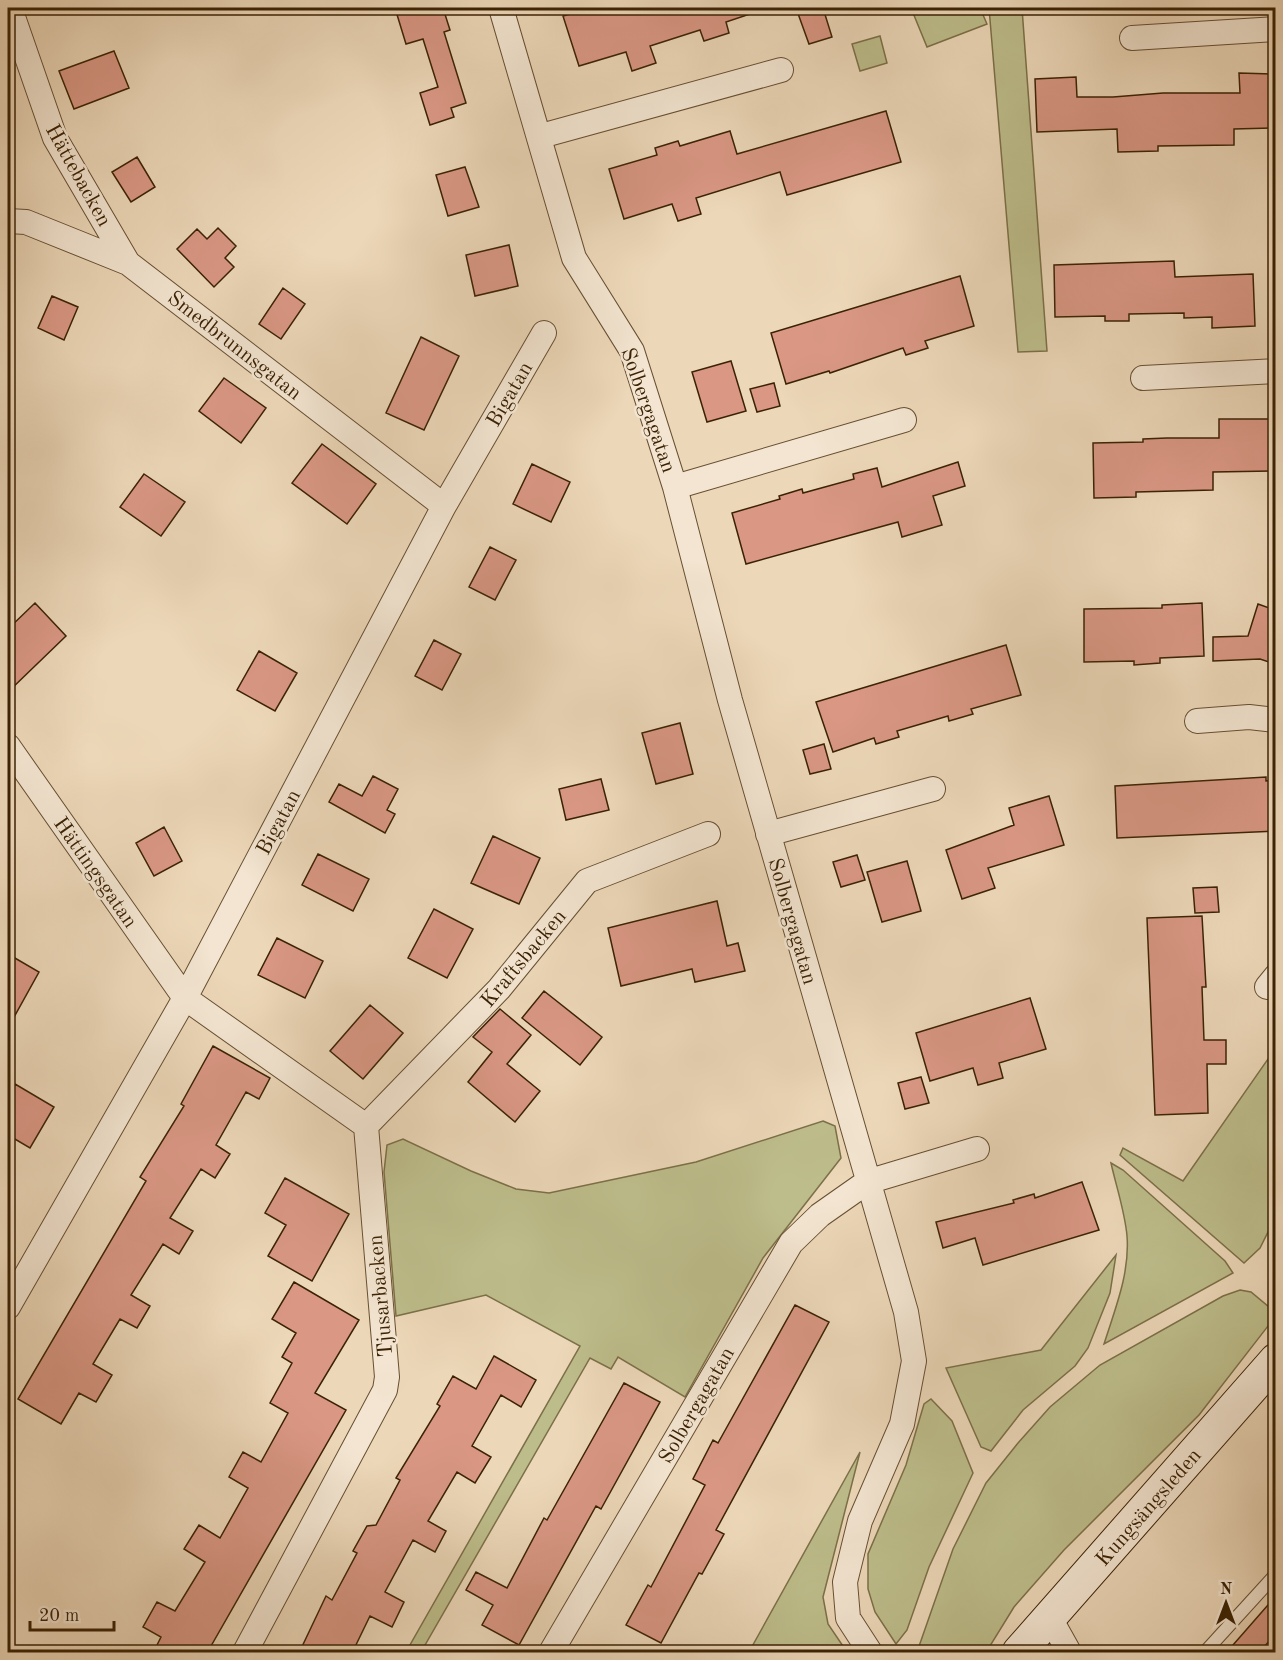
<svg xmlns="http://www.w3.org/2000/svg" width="1283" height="1660" font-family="'Old Standard TT',serif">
<rect width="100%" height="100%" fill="#ecd7b8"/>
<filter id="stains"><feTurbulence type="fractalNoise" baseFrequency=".00333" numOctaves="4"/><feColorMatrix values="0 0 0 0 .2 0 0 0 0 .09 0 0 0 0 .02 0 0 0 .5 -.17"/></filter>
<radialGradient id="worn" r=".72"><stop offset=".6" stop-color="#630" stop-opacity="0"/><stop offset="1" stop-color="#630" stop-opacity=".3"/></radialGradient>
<path fill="#bdbd8b" stroke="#7c7048" stroke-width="1.5" d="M 911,8 L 980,8 L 987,24 L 927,47 Z
M 989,8 L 1022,8 L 1047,351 L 1018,352 Z
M 880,36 L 887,63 L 860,71 L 852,44 Z
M 1275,1049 L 1275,1218 L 1260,1248 L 1244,1263 L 1120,1155 L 1123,1148 L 1183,1181 Z
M 823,1121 L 835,1126 L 841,1158 L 763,1258 L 685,1397 L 618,1357 L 611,1369 L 590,1358 L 421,1652 L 406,1652 L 580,1346 L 486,1295 L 396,1316 L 384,1172 L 387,1145 L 403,1139 L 471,1171 L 516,1189 L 549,1193 L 696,1162 Z
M 1111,1163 L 1123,1170 L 1225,1261 L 1233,1273 L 1104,1344 C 1115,1309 1130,1273 1127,1236 C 1125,1212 1116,1186 1111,1163 Z
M 1116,1255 L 1110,1293 L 1088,1348 L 1075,1366 L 1023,1410 L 991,1451 L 981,1447 L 946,1368 L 1041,1350 Z
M 1240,1290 L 1251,1292 L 1275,1312 L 1275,1317 L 1199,1415 L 1064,1550 L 1014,1607 L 990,1646 L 980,1652 L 917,1652 L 953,1549 L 986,1483 L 1018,1443 L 1050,1407 L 1100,1365 L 1223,1296 Z
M 931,1399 L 952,1421 L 973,1473 L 929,1567 L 907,1630 L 896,1644 L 875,1612 L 868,1589 L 868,1554 L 906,1465 L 924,1404 Z
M 860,1452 L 823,1597 L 828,1624 L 847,1652 L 749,1652 Z"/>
<path fill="#d99784" stroke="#3b2204" stroke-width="1.5" d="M 395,8 L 443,8 L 450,30 L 444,32 L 466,103 L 451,108 L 454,117 L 430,125 L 420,93 L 438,87 L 423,39 L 406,44 Z
M 592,8 L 756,8 L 756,12 L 726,22 L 729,33 L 704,41 L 700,30 L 650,46 L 656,63 L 632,71 L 626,52 L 579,66 L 563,16 Z
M 796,8 L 823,8 L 832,37 L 809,44 Z
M 114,51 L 129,88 L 74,109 L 59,71 Z
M 1239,73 L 1275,74 L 1275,128 L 1234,129 L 1234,145 L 1158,146 L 1158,151 L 1118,152 L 1117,129 L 1037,132 L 1035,79 L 1076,77 L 1077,97 L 1113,97 L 1163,93 L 1240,93 Z
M 886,111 L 901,162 L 787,195 L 780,172 L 696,198 L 701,214 L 678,221 L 672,204 L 624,219 L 609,169 L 657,155 L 655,148 L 678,141 L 680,146 L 730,131 L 737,154 Z
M 137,157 L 155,187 L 131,202 L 112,172 Z
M 465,167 L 479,207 L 448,216 L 436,175 Z
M 218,228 L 236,246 L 225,258 L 234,267 L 214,287 L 177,249 L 197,229 L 207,239 Z
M 509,245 L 518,286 L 475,296 L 466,255 Z
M 1174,261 L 1175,277 L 1253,274 L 1255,326 L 1212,328 L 1212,317 L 1184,318 L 1184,313 L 1129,314 L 1129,321 L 1105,321 L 1105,316 L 1055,317 L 1054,265 Z
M 960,276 L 974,326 L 925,341 L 928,348 L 906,355 L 903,348 L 830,373 L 829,371 L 786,384 L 771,333 Z
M 283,288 L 305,304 L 281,339 L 259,324 Z
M 52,296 L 78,307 L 64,340 L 38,328 Z
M 421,337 L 459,356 L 424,430 L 386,413 Z
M 731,361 L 746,411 L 707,422 L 692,372 Z
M 224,378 L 266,408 L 241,443 L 199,411 Z
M 774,383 L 780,406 L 757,412 L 750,389 Z
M 1219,419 L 1275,419 L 1275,471 L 1213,472 L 1213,490 L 1136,492 L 1136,497 L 1094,498 L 1093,443 L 1143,442 L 1143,439 L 1167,438 L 1219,438 Z
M 322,444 L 376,484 L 347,524 L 292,483 Z
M 958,462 L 965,486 L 933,496 L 942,525 L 902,537 L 898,522 L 746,564 L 732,513 L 780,499 L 779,496 L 802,489 L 803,493 L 854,479 L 853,474 L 877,468 L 882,487 Z
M 532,464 L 570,482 L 551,522 L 513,504 Z
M 144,474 L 185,502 L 161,536 L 120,507 Z
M 490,547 L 516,560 L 495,600 L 469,587 Z
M 35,603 L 66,636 L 8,692 L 8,629 Z
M 1202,603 L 1204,656 L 1160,658 L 1160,663 L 1134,665 L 1134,661 L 1084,662 L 1084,609 L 1162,608 L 1162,605 Z
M 1258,604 L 1275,610 L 1275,664 L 1260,659 L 1213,661 L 1213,637 L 1248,636 Z
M 434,640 L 461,654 L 442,690 L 415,676 Z
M 1006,645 L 1021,695 L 971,709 L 973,714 L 949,721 L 948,716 L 897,731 L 899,737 L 876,744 L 874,738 L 833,752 L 816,702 Z
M 259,651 L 297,673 L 275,711 L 237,690 Z
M 680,723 L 693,774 L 656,784 L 642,733 Z
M 824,744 L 831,769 L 810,774 L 803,750 Z
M 373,776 L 398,789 L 387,810 L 395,814 L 385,833 L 329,802 L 339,784 L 362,796 Z
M 1266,777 L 1266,781 L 1275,780 L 1275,831 L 1117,838 L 1115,786 Z
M 601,779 L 609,810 L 566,820 L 559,789 Z
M 1049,796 L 1064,845 L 988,868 L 995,888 L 962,899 L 946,850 L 1014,825 L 1009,808 Z
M 164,827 L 182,861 L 154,876 L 136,843 Z
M 493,836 L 540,858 L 519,904 L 471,883 Z
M 318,854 L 369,879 L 353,911 L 302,885 Z
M 857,855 L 865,880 L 841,887 L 833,862 Z
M 907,861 L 921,911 L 882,922 L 867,872 Z
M 1217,887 L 1219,912 L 1195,913 L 1193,888 Z
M 717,901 L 727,946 L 738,943 L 745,971 L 695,982 L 692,969 L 621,986 L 608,928 Z
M 434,909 L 473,929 L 447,978 L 408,958 Z
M 1202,916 L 1206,987 L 1202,987 L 1204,1040 L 1226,1040 L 1226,1064 L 1207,1064 L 1208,1113 L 1155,1115 L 1147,918 Z
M 277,938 L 323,961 L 305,998 L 258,975 Z
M 8,954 L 39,972 L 8,1028 Z
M 544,991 L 602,1037 L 580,1065 L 522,1018 Z
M 1030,998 L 1046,1049 L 999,1063 L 1003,1078 L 978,1085 L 973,1068 L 930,1081 L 916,1033 Z
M 370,1005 L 403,1033 L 363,1079 L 330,1051 Z
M 500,1009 L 531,1035 L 507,1064 L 540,1091 L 515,1122 L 468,1082 L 492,1052 L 473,1037 Z
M 213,1046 L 270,1078 L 259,1099 L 246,1092 L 216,1145 L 230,1154 L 215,1178 L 201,1169 L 170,1218 L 193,1231 L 179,1254 L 163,1244 L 131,1295 L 150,1306 L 137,1328 L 120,1319 L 93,1364 L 112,1375 L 96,1402 L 79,1393 L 61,1424 L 18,1399 L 146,1181 L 140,1177 L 184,1106 L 181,1104 Z
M 921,1077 L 929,1103 L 905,1109 L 898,1083 Z
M 15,1084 L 54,1107 L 30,1148 L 8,1135 L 8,1097 Z
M 285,1178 L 349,1214 L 312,1281 L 268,1256 L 286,1225 L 265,1213 Z
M 1082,1182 L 1099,1230 L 983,1265 L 975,1238 L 943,1248 L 936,1222 L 1014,1203 L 1013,1200 L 1034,1194 L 1035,1198 Z
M 294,1282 L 359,1320 L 315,1393 L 346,1410 L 207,1653 L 153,1653 L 161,1637 L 143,1627 L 157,1602 L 175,1611 L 205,1562 L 184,1549 L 199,1525 L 220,1538 L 248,1488 L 229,1477 L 243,1452 L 261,1462 L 288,1413 L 270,1403 L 292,1363 L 282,1357 L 296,1333 L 272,1319 Z
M 795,1305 L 829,1322 L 716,1530 L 724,1534 L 702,1574 L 699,1573 L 661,1643 L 626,1625 L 648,1585 L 651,1587 L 705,1485 L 693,1479 L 713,1440 L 718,1443 Z
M 494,1356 L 536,1380 L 521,1407 L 501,1395 L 472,1446 L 491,1457 L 475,1483 L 457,1472 L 428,1521 L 446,1531 L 435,1552 L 413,1540 L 385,1592 L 404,1602 L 392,1627 L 370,1616 L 352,1653 L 299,1653 L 326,1596 L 332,1600 L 357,1553 L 353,1551 L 367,1526 L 376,1525 L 400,1480 L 396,1478 L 440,1406 L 437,1404 L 453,1376 L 476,1389 Z
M 624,1383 L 660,1402 L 601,1509 L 596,1506 L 519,1645 L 482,1625 L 493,1605 L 466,1590 L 476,1572 L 507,1588 L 544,1518 L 547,1520 Z
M 1275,1597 L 1275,1634 L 1259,1653 L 1226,1653 Z"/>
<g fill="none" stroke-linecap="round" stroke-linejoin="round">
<defs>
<path id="service" d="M 1205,1652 L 1276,1574"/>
<path id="minor" d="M 501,8 L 574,258 L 632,351 L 675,487 L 730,700 L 906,1312 L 914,1361 L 902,1424 L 860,1521 L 845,1582 L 848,1618 L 870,1652
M 13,17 L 55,138 L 128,263
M 1132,38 L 1276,29
M 541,136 L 781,70
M 8,221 L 26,222 L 128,263 L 444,506
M 1143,378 L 1276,371
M 675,487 L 904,420
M 1197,721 L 1249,717 L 1276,720
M 8,746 L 185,998 L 366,1126
M 768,834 L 933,789
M 1267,987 L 1276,976
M 366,1126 L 499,989 L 587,881 L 708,834
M 8,1307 L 185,998 L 444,506 L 544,333
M 1050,1618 L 1069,1652
M 245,1652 L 385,1390 L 387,1377 L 366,1126
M 551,1652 L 791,1243 L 820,1215 L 867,1182 L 977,1149"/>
<path id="secondary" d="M 1019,1652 L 1276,1360"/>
</defs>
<use href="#service" stroke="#674f31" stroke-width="14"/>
<use href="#minor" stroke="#674f31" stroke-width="26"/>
<use href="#secondary" stroke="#3b2204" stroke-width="35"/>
<use href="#service" stroke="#f3e5d1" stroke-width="12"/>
<use href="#minor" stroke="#f3e5d1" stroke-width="24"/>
<use href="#secondary" stroke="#f3e5d1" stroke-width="33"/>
</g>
<g text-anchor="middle" stroke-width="5" stroke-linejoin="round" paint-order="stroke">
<g font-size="21" fill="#3b2204" stroke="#f3e5d1">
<text transform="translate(79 175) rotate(61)" y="7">Hättebacken</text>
<text transform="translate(235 345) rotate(38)" y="7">Smedbrunnsgatan</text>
<text transform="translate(509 394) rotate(-60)" y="7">Bigatan</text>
<text transform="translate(649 410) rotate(71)" y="7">Solbergagatan</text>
<text transform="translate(278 822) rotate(-62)" y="7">Bigatan</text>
<text transform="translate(96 872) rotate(55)" y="7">Hättingsgatan</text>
<text transform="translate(793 921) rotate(74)" y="7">Solbergagatan</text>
<text transform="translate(523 958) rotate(-50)" y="7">Kraftsbacken</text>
<text transform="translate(380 1296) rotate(-95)" y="7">Tjusarbacken</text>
<text transform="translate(696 1405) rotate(-60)" y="7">Solbergagatan</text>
<text transform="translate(1148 1507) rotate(-49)" y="7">Kungsängsleden</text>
</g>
</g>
<rect width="1283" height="1660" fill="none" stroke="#ecd7b8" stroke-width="30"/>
<rect x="9" y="9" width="1265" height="1642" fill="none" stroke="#3b2204" stroke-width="3"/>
<rect x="15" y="15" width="1253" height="1630" fill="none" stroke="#3b2204" stroke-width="1.5"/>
<g transform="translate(1226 1603)" stroke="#f3e5d1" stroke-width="4.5" paint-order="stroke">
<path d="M0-4.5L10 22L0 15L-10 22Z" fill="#3b2204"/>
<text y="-9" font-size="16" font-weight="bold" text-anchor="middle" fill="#3b2204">N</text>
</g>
<path d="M30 1621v9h84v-9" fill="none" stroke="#3b2204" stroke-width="3"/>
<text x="39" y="1621" font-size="18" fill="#3b2204" stroke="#f3e5d1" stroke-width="4.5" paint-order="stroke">20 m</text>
<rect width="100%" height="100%" filter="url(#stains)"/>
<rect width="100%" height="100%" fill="url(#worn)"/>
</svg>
